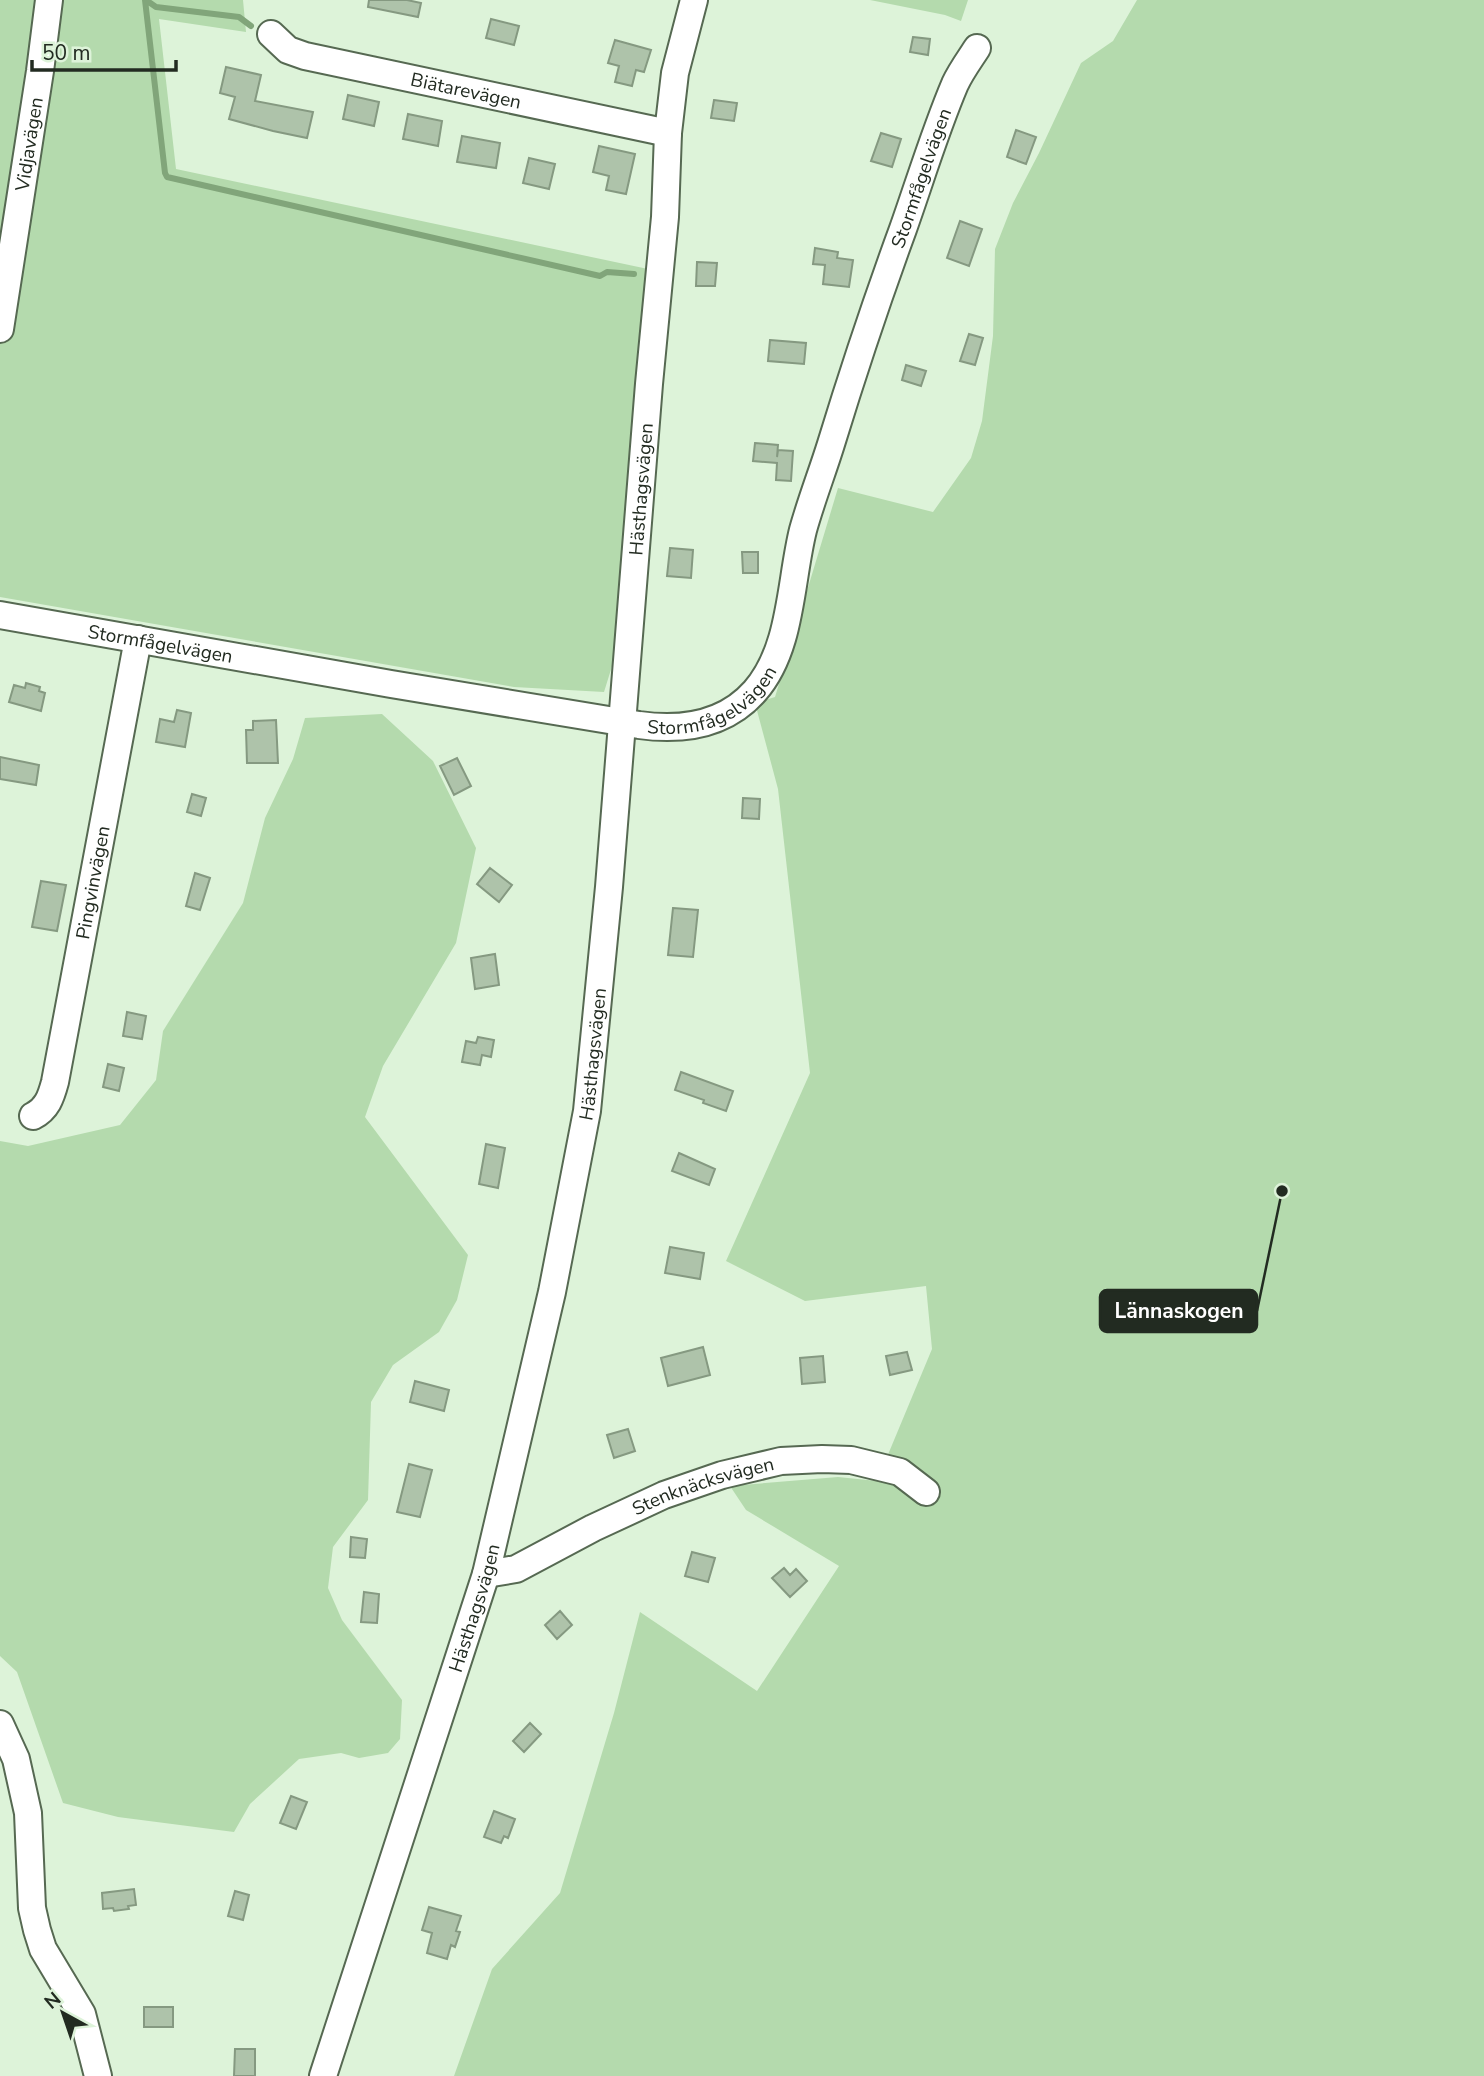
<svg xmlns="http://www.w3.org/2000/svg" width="1484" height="2076" font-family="'Nunito Sans',sans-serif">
<rect width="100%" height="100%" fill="#ddf3d9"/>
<path fill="#b4daad" d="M 0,0 L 243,0 L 246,32 L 159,19 L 176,169 L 648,269 L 613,663 L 604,692 L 514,687 L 0,597 Z
M 870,0 L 968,0 L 961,21 L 945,15 Z
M 1137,0 L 1484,0 L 1484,2076 L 454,2076 L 492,1969 L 560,1893 L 614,1713 L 640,1612 L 757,1691 L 839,1566 L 746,1510 L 730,1486 L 838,1477 L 877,1481 L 932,1349 L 926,1286 L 805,1301 L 726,1261 L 810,1073 L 778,789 L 755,703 L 775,697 L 838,488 L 933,512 L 971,458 L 982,421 L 993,336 L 995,249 L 1013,203 L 1039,153 L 1081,63 L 1113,41 Z
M 382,714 L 433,761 L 476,848 L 456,943 L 383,1066 L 365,1117 L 468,1255 L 457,1300 L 439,1332 L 393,1365 L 371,1402 L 368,1500 L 333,1547 L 328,1588 L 342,1620 L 402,1700 L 400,1739 L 388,1753 L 359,1758 L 341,1753 L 299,1759 L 250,1804 L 234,1832 L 118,1817 L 63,1803 L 17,1672 L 0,1656 L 0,1141 L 28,1146 L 120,1125 L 156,1080 L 163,1031 L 243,903 L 265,818 L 293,759 L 305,718 Z"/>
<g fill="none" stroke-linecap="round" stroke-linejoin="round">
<path stroke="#81a57a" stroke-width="6" d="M 145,0 L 165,173 L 167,177 L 600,276 L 607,272 L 634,274
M 146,0 L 156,7 L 239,17 L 251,26"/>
</g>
<path fill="#aec3aa" stroke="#859981" stroke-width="2" d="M 369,0 L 407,0 L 421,3 L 418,17 L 368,7 Z
M 491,19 L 519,26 L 514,45 L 486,38 Z
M 913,37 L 930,39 L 928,55 L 910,52 Z
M 615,40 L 651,50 L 644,72 L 636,70 L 632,86 L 615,82 L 619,66 L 608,63 Z
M 226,67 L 261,75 L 255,101 L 313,112 L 307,138 L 273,131 L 229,119 L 235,97 L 220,93 Z
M 348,95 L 379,102 L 374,126 L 343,119 Z
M 714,100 L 737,103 L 734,121 L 711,118 Z
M 408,114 L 442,121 L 438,146 L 403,139 Z
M 1016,130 L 1036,137 L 1026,164 L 1007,157 Z
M 881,133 L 901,139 L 892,167 L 871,161 Z
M 462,136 L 500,143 L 496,168 L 457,162 Z
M 599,146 L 635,154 L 626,194 L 606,190 L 609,176 L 593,172 Z
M 529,158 L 555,164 L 549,189 L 523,183 Z
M 960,221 L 982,229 L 969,266 L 947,258 Z
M 815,248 L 838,252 L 837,258 L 853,260 L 849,287 L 823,284 L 825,265 L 813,264 Z
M 697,262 L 717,263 L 715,286 L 696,286 Z
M 969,334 L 983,338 L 975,365 L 960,361 Z
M 770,340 L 806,343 L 804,364 L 768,361 Z
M 906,365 L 926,371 L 921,386 L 902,380 Z
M 755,443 L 778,445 L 777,457 L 778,450 L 793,451 L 791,481 L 776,480 L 777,463 L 753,461 Z
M 670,548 L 693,550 L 691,578 L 667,576 Z
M 742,552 L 758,552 L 758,573 L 743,573 Z
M 26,683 L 40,687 L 39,691 L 45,693 L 41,711 L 9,702 L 14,685 L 25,688 Z
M 177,710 L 191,713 L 185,747 L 156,742 L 160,719 L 174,722 Z
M 276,720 L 278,763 L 247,763 L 246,730 L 253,730 L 253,721 Z
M 0,757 L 39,765 L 36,785 L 0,779 Z
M 457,758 L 471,786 L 454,795 L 440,766 Z
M 192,794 L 206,798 L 201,816 L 187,812 Z
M 743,798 L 760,799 L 759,819 L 742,818 Z
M 490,868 L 512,885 L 499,902 L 477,884 Z
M 195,873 L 210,878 L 200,910 L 186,906 Z
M 41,881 L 66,885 L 57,931 L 32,927 Z
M 673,908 L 698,910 L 693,957 L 668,955 Z
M 495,954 L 499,985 L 475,989 L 471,958 Z
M 127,1012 L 146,1016 L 142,1039 L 123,1036 Z
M 478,1037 L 494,1040 L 491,1057 L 482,1055 L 480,1065 L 462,1062 L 466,1041 L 476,1043 Z
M 108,1064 L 124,1068 L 119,1091 L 103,1087 Z
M 681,1072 L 733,1091 L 726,1111 L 703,1103 L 704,1100 L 675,1090 Z
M 486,1144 L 505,1148 L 498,1188 L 479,1184 Z
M 679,1153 L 715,1169 L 709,1185 L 672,1171 Z
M 670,1247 L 704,1253 L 700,1279 L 665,1273 Z
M 703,1347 L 710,1375 L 668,1386 L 661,1358 Z
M 907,1352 L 912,1370 L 890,1375 L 886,1356 Z
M 823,1356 L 825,1382 L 802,1384 L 800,1358 Z
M 415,1381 L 449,1390 L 444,1411 L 410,1402 Z
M 628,1429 L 635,1451 L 614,1458 L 607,1435 Z
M 409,1464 L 432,1470 L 420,1517 L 397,1512 Z
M 351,1537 L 367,1539 L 365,1558 L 350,1557 Z
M 692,1552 L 715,1558 L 708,1582 L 685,1576 Z
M 784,1568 L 790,1575 L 796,1569 L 807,1581 L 790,1597 L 772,1578 Z
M 364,1592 L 379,1594 L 377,1623 L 361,1622 Z
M 560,1611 L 572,1625 L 557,1639 L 545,1625 Z
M 530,1723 L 541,1734 L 524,1752 L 513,1741 Z
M 291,1796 L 307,1802 L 296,1829 L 280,1823 Z
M 494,1811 L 515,1819 L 508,1838 L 504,1836 L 501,1843 L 484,1837 Z
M 134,1889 L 136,1905 L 128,1906 L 129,1909 L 114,1911 L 113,1908 L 103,1909 L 102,1893 Z
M 235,1891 L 249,1895 L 243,1920 L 228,1916 Z
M 429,1907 L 461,1916 L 456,1931 L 460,1932 L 455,1947 L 451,1945 L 447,1959 L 427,1953 L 432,1933 L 422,1930 Z
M 144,2007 L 173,2007 L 173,2027 L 144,2027 Z
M 235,2049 L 255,2049 L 255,2076 L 234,2076 Z"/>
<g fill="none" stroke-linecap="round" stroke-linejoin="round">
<defs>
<g id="minor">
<path id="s1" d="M 271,34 L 288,50 L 305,56 L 668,133"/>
<path id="s2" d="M 0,329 L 40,71 L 49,0"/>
<path id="s3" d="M 0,615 L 391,684 L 639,725 C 682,731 725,725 755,691 C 792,649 790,582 803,530 C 811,501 822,473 831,444 C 853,372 877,300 903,229 C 920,181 935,131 955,84 C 961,71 970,59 977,48"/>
<path id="s4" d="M 33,1116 C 47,1109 51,1097 55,1082 L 138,639"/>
<path id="s5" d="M 486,1574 L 516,1569 L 593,1528 L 664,1495 L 722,1475 L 781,1461 L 822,1459 L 851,1460 L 900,1472 L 926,1492"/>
<path d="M 0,1724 L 16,1759 L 28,1813 L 32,1908 L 37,1930 L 43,1949 L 82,2014 L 98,2076"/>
<path id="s6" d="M 323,2076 L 486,1574 L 552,1292 L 587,1111 L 609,887 L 649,384 L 665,217 L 668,133 L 675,73 L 694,0"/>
</g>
</defs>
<use href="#minor" stroke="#566952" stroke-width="30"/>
<use href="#minor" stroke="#fff" stroke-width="26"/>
</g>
<g text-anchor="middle" stroke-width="5" stroke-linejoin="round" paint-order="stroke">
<g font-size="19" fill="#222b21" stroke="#ddf3d9">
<text dy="7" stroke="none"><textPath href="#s1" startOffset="206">Biätarevägen</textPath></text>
<text dy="7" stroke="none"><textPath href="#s2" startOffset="187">Vidjavägen</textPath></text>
<text dy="7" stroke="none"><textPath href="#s3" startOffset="1316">Stormfågelvägen</textPath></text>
<text dy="7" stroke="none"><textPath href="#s6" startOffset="1626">Hästhagsvägen</textPath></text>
<text dy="7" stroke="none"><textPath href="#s3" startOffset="163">Stormfågelvägen</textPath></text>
<text dy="7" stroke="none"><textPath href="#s3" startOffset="730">Stormfågelvägen</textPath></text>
<text dy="7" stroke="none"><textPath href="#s4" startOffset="245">Pingvinvägen</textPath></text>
<text dy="7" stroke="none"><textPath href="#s6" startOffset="1059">Hästhagsvägen</textPath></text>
<text dy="7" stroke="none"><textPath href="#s5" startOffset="236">Stenknäcksvägen</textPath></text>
<text dy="7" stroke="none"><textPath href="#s6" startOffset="492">Hästhagsvägen</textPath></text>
</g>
</g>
<path fill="none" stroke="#222b21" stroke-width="2.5" d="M1282 1191L1257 1311"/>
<circle fill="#222b21" stroke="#ddf3d9" stroke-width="2.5" cx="1282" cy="1191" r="7"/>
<rect fill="#222b21" stroke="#222b21" stroke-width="2.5" x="1100" y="1290" width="157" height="42" rx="7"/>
<g font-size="21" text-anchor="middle" font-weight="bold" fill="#fff">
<text x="1179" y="1318">Lännaskogen</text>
</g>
<g transform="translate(63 2013) rotate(320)" stroke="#ddf3d9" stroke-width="5" paint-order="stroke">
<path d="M0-5L12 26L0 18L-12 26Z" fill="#222b21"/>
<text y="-10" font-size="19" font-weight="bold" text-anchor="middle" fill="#222b21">N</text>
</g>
<path d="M32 60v10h144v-10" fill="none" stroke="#222b21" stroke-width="3.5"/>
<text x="42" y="60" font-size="21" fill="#222b21" stroke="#ddf3d9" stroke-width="5" paint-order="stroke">50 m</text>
</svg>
